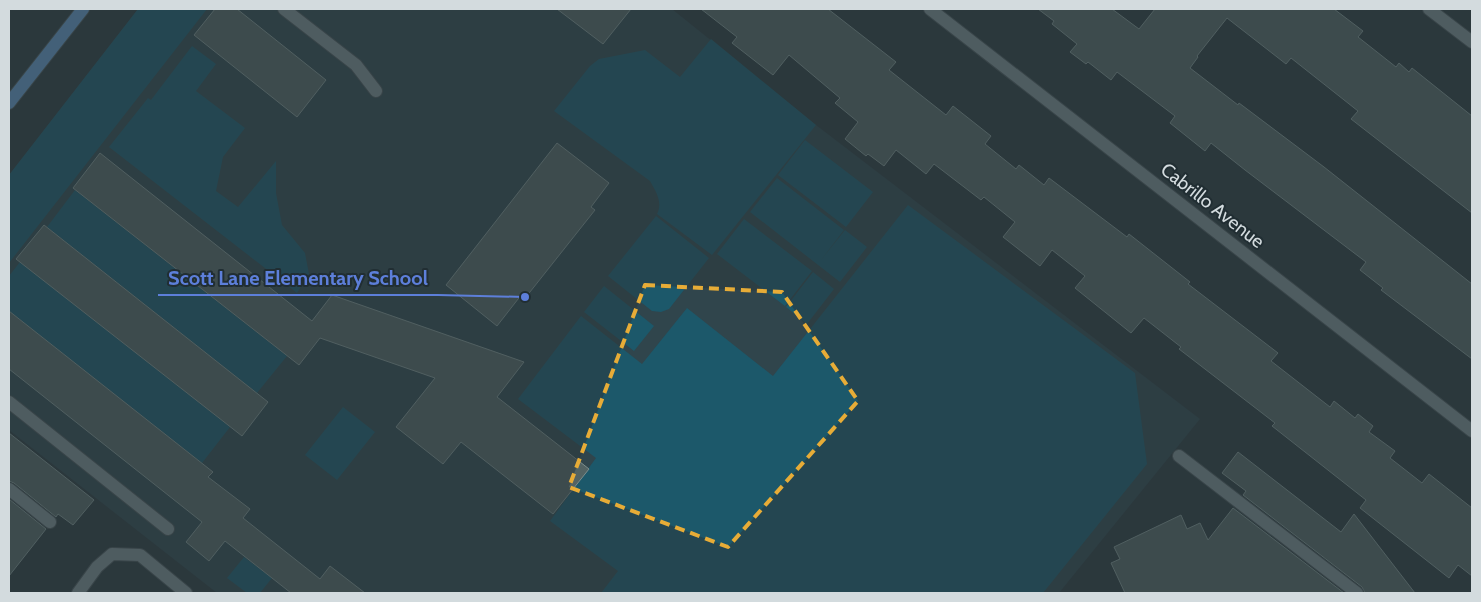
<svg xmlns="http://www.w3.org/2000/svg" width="1481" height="602" font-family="Cabin,sans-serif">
<rect width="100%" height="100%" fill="#2b383d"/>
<path fill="#30454c" d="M 138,9 L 672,9 L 816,125 L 1200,419 L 1059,593 L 217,593 L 9,430 L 9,175 Z"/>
<path fill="#1c586a" d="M 138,9 L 207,9 L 9,263 L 9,175 Z
M 711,39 L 816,125 L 712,255 L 657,214 C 663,202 656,192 650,181 L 554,111 L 590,66 L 599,59 L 645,50 L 680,77 Z
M 192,46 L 216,64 L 196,91 L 245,128 L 223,157 L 216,191 L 238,207 L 276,161 L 276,193 L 282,225 L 305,253 L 309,274 L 297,293 L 109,147 L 148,98 L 151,100 Z
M 805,140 L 873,192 L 846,227 L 778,175 Z
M 777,178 L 844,230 L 821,260 L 845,230 L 867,247 L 840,282 L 750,212 Z
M 75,190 L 287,356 L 257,393 L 47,227 Z
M 908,205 L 1135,373 L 1147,464 L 1043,593 L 601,593 L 618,571 L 550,521 L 596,458 L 518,399 L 581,316 L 642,364 L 687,308 L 773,376 Z
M 656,216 L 709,258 L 669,309 L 661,312 L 652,311 L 608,276 Z
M 744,219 L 812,271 L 785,306 L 717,254 Z
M 20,262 L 230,427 L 202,463 L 9,311 L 9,276 Z
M 813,272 L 834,289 L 807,324 L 786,307 Z
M 604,286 L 654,326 L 634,351 L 584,312 Z
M 343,407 L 375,432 L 337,480 L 305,455 Z
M 244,557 L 272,578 L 260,593 L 247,593 L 227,578 Z"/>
<path fill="#536363" stroke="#7c8d8c" d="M 215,9 L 237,9 L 326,80 L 297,117 L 194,35 Z
M 557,9 L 631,9 L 603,44 Z
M 701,9 L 828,9 L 896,62 L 889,70 L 946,115 L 953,106 L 991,136 L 985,144 L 1016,169 L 1019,165 L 1044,185 L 1049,178 L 1127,237 L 1129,234 L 1190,282 L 1188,284 L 1278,353 L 1271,361 L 1330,407 L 1334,401 L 1355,418 L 1358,414 L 1373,426 L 1369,432 L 1395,451 L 1390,458 L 1422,483 L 1429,474 L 1472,508 L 1472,576 L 1458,565 L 1449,578 L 1360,508 L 1366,500 L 1272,426 L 1275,423 L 1179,349 L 1181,347 L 1144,318 L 1131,333 L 1075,288 L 1085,276 L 1052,250 L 1040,266 L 1003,237 L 1015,222 L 984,197 L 981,200 L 934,164 L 926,174 L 896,150 L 884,166 L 868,154 L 866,156 L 845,139 L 858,122 L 835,103 L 840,98 L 789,55 L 773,75 L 732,43 L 737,37 Z
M 1038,9 L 1112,9 L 1139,29 L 1155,9 L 1334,9 L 1363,31 L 1358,37 L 1396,67 L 1399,63 L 1409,72 L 1412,68 L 1472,116 L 1472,213 L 1351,119 L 1358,111 L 1291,58 L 1286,64 L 1227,18 L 1197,56 L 1198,57 L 1190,68 L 1238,105 L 1239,103 L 1324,167 L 1472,284 L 1472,359 L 1381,290 L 1383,288 L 1360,270 L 1366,262 L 1245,170 L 1211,143 L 1205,151 L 1170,123 L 1175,116 L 1117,72 L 1111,80 L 1088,62 L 1086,64 L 1070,52 L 1077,44 L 1052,24 L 1054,21 Z
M 557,143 L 609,183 L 591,207 L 595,210 L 526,297 L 522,294 L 497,326 L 446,285 Z
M 100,153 L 312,321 L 332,295 L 524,362 L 497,397 L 589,469 L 553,514 L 461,442 L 443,464 L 396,427 L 435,378 L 320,338 L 299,365 L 73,188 Z
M 44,225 L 268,402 L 242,436 L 16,259 Z
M 9,311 L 213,472 L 208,477 L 250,509 L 243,518 L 320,579 L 330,566 L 365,593 L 291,593 L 225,541 L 209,561 L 186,542 L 202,522 L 9,369 Z
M 9,433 L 94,500 L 73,525 L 58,514 L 56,517 L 14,483 L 9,481 Z
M 1238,452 L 1341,532 L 1354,514 L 1415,593 L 1365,593 L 1362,587 L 1243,495 L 1246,491 L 1222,473 Z
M 9,499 L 46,529 L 9,576 Z
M 1233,508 L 1344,593 L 1125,593 L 1111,563 L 1120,559 L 1114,547 L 1181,515 L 1187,529 L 1200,523 L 1208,540 Z"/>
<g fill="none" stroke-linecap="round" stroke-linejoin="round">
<defs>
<path id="minor" d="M 284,9 L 356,65 L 376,91
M 930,9 L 1472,431
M 1429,9 L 1472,42
M 9,402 L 168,529
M 1179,456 L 1357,593
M 9,489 L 50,522
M 78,593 L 97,567 L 112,554 L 140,555 L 186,593"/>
<path id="major" d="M 9,103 L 83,9"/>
</defs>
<use href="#minor" stroke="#495458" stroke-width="14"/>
<use href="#major" stroke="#495458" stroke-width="14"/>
<use href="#minor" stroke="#79878d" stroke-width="12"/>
<use href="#major" stroke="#5f91c0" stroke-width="12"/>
</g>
<path d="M0 0H1481V602H0ZM 645,285 L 782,292 L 858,401 L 728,547 L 569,487 Z" fill="#2b383d" fill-opacity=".55" fill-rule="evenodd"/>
<path fill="none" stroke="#e7ac37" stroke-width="4" stroke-dasharray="10 6" stroke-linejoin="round" d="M 645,285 L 782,292 L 858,401 L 728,547 L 569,487 Z"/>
<g text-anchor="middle" stroke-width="4" stroke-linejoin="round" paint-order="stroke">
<g font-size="19" fill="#d3dbde" stroke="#212e33">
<text transform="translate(1213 205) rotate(38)" y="7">Cabrillo Avenue</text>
</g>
</g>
<path fill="none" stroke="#5d7fda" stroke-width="2" d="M525 297L438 295H158"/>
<circle fill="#5d7fda" stroke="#212e33" stroke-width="2" cx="525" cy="297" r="5"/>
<g font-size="20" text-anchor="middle" font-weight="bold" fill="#5d7fda" stroke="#212e33" stroke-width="4" stroke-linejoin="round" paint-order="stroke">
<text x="298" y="285">Scott Lane Elementary School</text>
</g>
<rect width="1481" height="602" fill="none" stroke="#d3dbde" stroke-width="20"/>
</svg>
